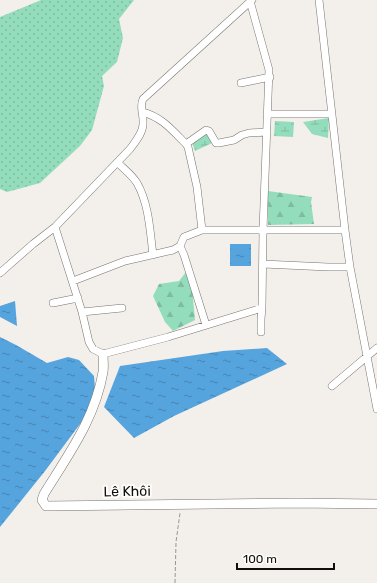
<svg xmlns="http://www.w3.org/2000/svg" width="377" height="583" font-family="Rubik,sans-serif">
<defs>
<pattern id="grass-dots" width="8" height="8" patternUnits="userSpaceOnUse"><rect width="8" height="8" fill="#94ddbc"/><path d="M2 2h.1M6 6h.1" fill="none" stroke="#7ebca0" stroke-width="1.8" stroke-linecap="round"/></pattern>
<pattern id="forest-firs" width="22" height="20" patternUnits="userSpaceOnUse"><rect width="22" height="20" fill="#94ddbc"/><path d="M5 1l3.5 6h-7zM16 11l3.5 6h-7z" fill="#7ebca0"/></pattern>
<pattern id="wetland-marsh" width="20" height="14" patternUnits="userSpaceOnUse"><rect width="20" height="14" fill="#94ddbc"/><path d="M1 5h8M5 5V1M11 12h8M15 12V8" fill="none" stroke="#7ebca0"/></pattern>
<pattern id="water-ripples" width="26" height="14" patternUnits="userSpaceOnUse"><rect width="26" height="14" fill="#56a4de"/><path d="M2 4q2-2 4 0t4 0M15 11q2-2 4 0t4 0" fill="none" stroke="#4684b2"/></pattern>
</defs>
<rect width="100%" height="100%" fill="#f3efeb"/>
<path fill="url(#grass-dots)" d="M 41,0 L 134,0 L 119,19 L 123,38 L 117,62 L 102,76 L 104,86 L 92,130 L 80,146 L 40,183 L 7,192 L 0,189 L 0,17 Z"/>
<path fill="url(#forest-firs)" d="M 268,191 L 312,197 L 311,202 L 314,224 L 268,225 Z
M 190,267 L 195,320 L 173,331 L 165,322 L 153,296 L 159,284 L 179,281 Z"/>
<path fill="url(#wetland-marsh)" d="M 329,118 L 328,138 L 312,134 L 303,122 Z
M 275,121 L 294,122 L 293,137 L 274,136 Z
M 208,132 L 212,143 L 195,151 L 192,142 Z"/>
<path fill="url(#water-ripples)" d="M 230,244 L 251,244 L 251,266 L 230,266 Z
M 15,301 L 17,326 L 0,317 L 0,306 Z
M 0,337 L 16,345 L 47,363 L 68,357 L 79,360 L 94,376 L 95,388 L 86,416 L 45,471 L 0,527 Z
M 267,348 L 287,364 L 174,416 L 134,438 L 104,407 L 120,366 L 223,351 Z"/>
<g fill="none" stroke-linecap="round" stroke-linejoin="round">
<defs>
<path id="minor" d="M 241,83 L 270,77
M 142,112 C 162,117 172,130 186,144 L 188,147 L 197,187 L 202,230
M 267,114 L 332,114
M 186,144 L 206,130 L 209,131 L 216,143 L 219,143 L 234,140 L 242,135 L 249,133 L 267,132
M 118,163 C 124,169 132,175 137,183 C 149,204 150,231 153,255
M 55,227 L 82,312 L 89,342 L 93,349 L 103,354 L 168,337 L 262,308 L 263,230 L 345,230 L 319,0
M 345,230 L 350,267 L 377,409
M 180,246 L 184,255 L 206,325
M 263,264 L 328,267 L 350,267
M 0,273 L 33,244 L 55,227 L 130,149 C 135,142 143,133 143,124 C 144,115 139,107 143,99 L 252,0
M 73,281 L 125,261 L 173,250 L 180,246 L 184,237 L 202,230 L 263,230 L 269,70 L 250,1
M 53,303 L 78,298
M 82,312 L 122,308
M 261,332 L 261,319 L 262,308
M 332,386 L 377,348"/>
<path id="tertiary" d="M 103,354 C 103,360 104,367 103,372 C 95,419 68,455 44,494 L 42,500 L 46,506 L 297,503 L 377,504"/>
</defs>
<use href="#minor" stroke="#77736f" stroke-width="8"/>
<use href="#tertiary" stroke="#77736f" stroke-width="10"/>
<path stroke="#999794" stroke-width="1" stroke-dasharray="4 2" stroke-linecap="butt" d="M 175,583 L 176,542 L 180,513"/>
<use href="#minor" stroke="#fff" stroke-width="7"/>
<use href="#tertiary" stroke="#fff" stroke-width="9"/>
</g>
<g text-anchor="middle" stroke-width="4" stroke-linejoin="round" paint-order="stroke">
<g font-size="14" fill="#0f0e0d" stroke="#fefdfb">
<text transform="translate(127 491) rotate(-1)" y="5">Lê Khôi</text>
</g>
</g>
<path d="M237 563v6h97v-6" fill="none" stroke="#0f0e0d" stroke-width="2"/>
<text x="243" y="563" font-size="12" fill="#0f0e0d" stroke="#fefdfb" stroke-width="3" paint-order="stroke">100 m</text>
</svg>
